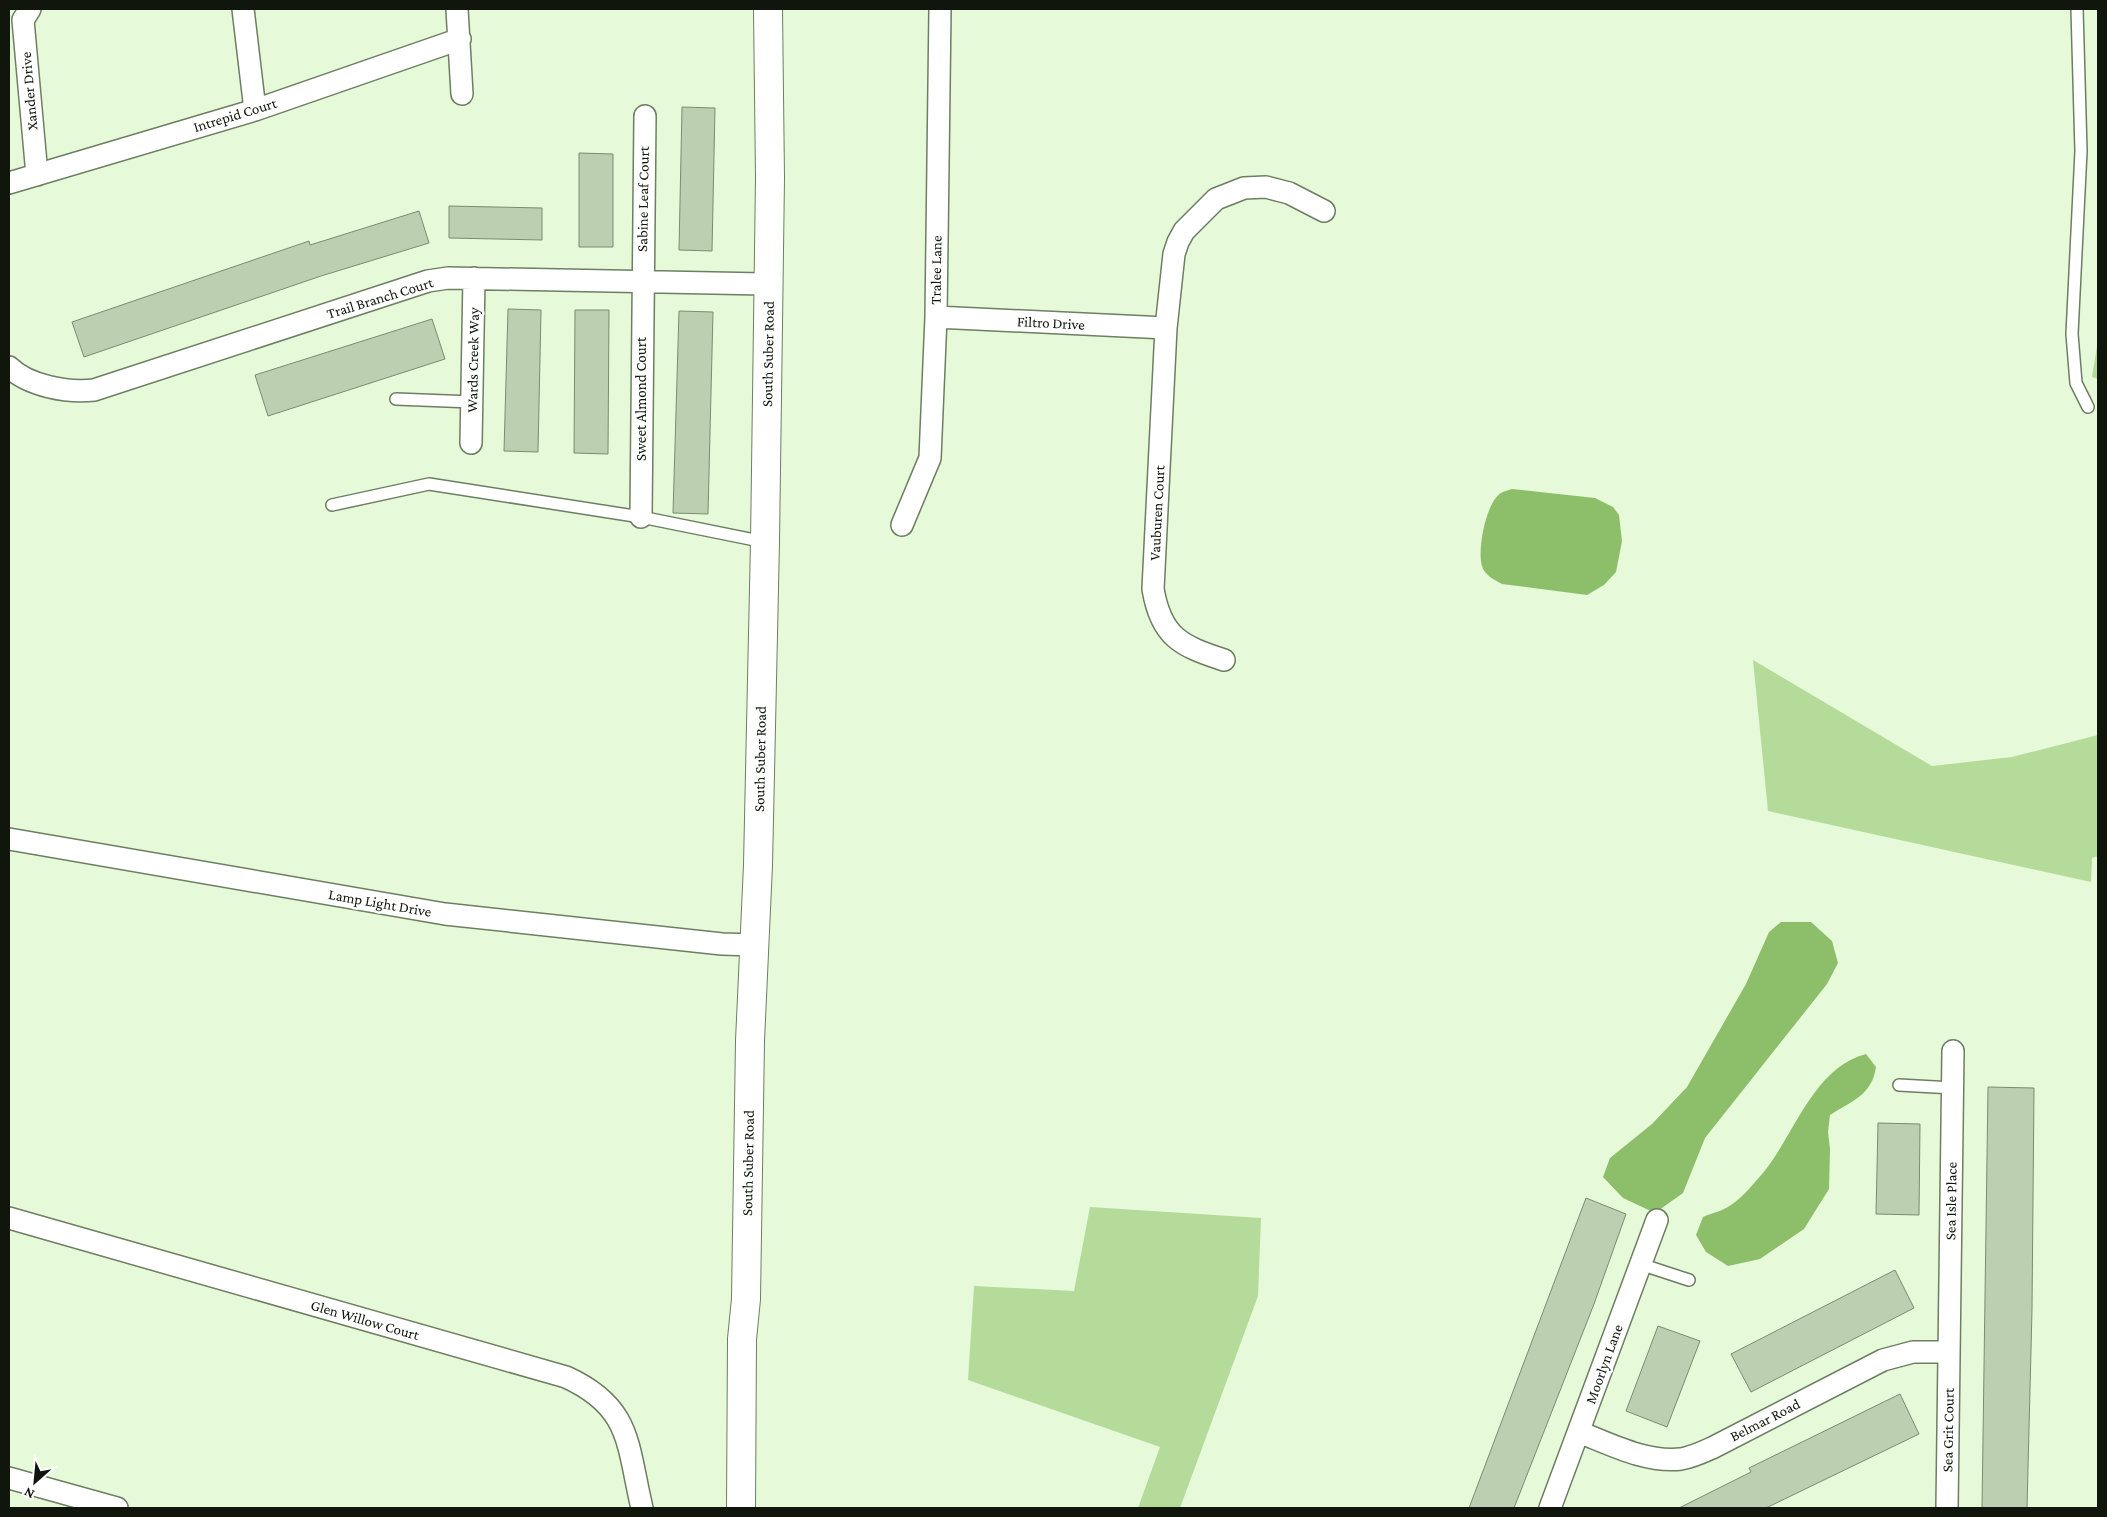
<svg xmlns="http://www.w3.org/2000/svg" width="2107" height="1517" font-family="'Crimson Pro',serif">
<rect width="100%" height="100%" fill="#e6f9d9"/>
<path fill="#b5db9b" d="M 2098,340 L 2098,379 L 2092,377 Z
M 1753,660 L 1932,766 L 2012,757 L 2098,735 L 2098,856 L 2092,858 L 2091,882 L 1768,811 Z
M 1090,1207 L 1261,1218 L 1258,1296 L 1180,1508 L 1138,1508 L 1160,1447 L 968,1380 L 974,1286 L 1074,1291 Z"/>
<path fill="#8dbe6a" d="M 1512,489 L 1595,498 L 1613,507 L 1619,515 L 1622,541 L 1616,572 L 1604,585 L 1587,595 L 1502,584 C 1495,580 1484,575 1482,566 C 1477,550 1486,502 1501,493 C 1504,491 1509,490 1512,489 Z
M 1781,922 L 1811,922 L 1832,941 L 1838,963 L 1827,984 L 1705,1138 L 1683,1193 L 1655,1213 L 1623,1198 L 1603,1177 L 1610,1158 L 1652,1124 L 1687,1087 L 1746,984 L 1769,932 Z
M 1866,1054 L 1876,1067 C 1872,1095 1852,1101 1830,1115 L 1828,1132 L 1830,1149 L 1829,1189 L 1804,1229 L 1760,1259 L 1728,1266 L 1706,1252 L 1696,1235 L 1703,1217 C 1712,1213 1723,1211 1731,1205 C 1742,1198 1754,1183 1763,1173 C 1795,1134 1813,1068 1866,1054 Z"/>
<path fill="#bccfb1" stroke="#7b8c70" d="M 682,107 L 715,108 L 712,251 L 679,250 Z
M 579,153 L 613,154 L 613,247 L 579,247 Z
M 449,206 L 542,208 L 542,240 L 449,238 Z
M 419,211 L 429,243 L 321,276 L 84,357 L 72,322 L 309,241 L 310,245 Z
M 508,309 L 541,310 L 538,452 L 504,451 Z
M 575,310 L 609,310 L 608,454 L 574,453 Z
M 679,311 L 713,312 L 708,514 L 673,513 Z
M 432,319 L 445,359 L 268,416 L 255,375 Z
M 1988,1087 L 2034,1088 L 2032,1310 L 2027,1508 L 1982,1508 Z
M 1878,1123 L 1920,1124 L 1919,1215 L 1876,1214 Z
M 1586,1198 L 1626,1214 L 1594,1304 L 1514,1508 L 1469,1508 Z
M 1895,1270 L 1914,1308 L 1751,1392 L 1731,1354 Z
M 1658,1326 L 1700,1341 L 1667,1427 L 1626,1411 Z
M 1900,1394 L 1919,1434 L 1766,1508 L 1679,1508 L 1751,1472 L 1749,1468 Z"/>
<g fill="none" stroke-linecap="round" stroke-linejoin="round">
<defs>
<path id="service" d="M 2077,9 L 2081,151 L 2072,334 L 2076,383 L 2088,407
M 396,399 L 472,402
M 332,505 L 429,484 L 641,517 L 765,542
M 1899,1085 L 1953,1088
M 1640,1264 L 1689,1280"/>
<path id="minor" d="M 30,9 L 23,20 L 37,175
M 243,9 L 255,110
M 457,9 L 462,94
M 9,183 L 255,110 L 460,39
M 936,317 L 1166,328
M 9,367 C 29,386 67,393 94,390 L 428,281 L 448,278 L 769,284
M 471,443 L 474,278
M 641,517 L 645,116
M 902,525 L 930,458 L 936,317 L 940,9
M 1224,660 C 1181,646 1161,637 1153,589 L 1166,328 L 1174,254 L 1178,242 L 1184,231 L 1216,199 L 1244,188 L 1266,187 L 1289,193 L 1324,211
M 9,839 L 445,914 L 722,944 L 755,945
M 9,1218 L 566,1377 C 632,1407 627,1445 642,1508
M 1579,1432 C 1610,1444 1646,1463 1681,1459 C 1693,1457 1703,1452 1714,1447 L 1883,1360 L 1913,1352 L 1949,1352
M 9,1478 L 117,1508
M 1550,1508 L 1657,1220
M 1947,1508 L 1953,1051"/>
<path id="tertiary" d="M 741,1508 L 742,1339 L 746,1299 L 750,1041 L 758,865 L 765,542 L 770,178 L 768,9"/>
</defs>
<use href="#service" stroke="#6d7e62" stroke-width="14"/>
<use href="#minor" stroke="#6d7e62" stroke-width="24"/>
<use href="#tertiary" stroke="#6d7e62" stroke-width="30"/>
<use href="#service" stroke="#fff" stroke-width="11"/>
<use href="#minor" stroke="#fff" stroke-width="21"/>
<use href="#tertiary" stroke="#fff" stroke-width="28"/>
</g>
<g text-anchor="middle" stroke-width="5" stroke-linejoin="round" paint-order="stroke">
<g font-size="15" fill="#10160c" stroke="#fff">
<text transform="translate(29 91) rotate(-95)" y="5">Xander Drive</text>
<text transform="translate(235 115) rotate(-17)" y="5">Intrepid Court</text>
<text transform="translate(643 199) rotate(-89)" y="5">Sabine Leaf Court</text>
<text transform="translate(936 270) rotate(-89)" y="5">Tralee Lane</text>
<text transform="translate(380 298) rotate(-17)" y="5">Trail Branch Court</text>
<text transform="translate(1051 323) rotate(3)" y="5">Filtro Drive</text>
<text transform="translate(768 354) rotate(-89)" y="5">South Suber Road</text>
<text transform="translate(473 360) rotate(-89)" y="5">Wards Creek Way</text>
<text transform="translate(641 399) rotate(-90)" y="5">Sweet Almond Court</text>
<text transform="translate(1157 513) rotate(-87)" y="5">Vauburen Court</text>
<text transform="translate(760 759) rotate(-89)" y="5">South Suber Road</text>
<text transform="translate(380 903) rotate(10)" y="5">Lamp Light Drive</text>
<text transform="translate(748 1163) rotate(-89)" y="5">South Suber Road</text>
<text transform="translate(1951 1201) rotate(-89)" y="5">Sea Isle Place</text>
<text transform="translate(365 1320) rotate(16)" y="5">Glen Willow Court</text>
<text transform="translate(1604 1364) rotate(-70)" y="5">Moorlyn Lane</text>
<text transform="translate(1765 1420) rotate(-27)" y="5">Belmar Road</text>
<text transform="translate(1948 1430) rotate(-89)" y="5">Sea Grit Court</text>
</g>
</g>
<rect width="2107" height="1517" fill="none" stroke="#10160c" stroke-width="20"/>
<g transform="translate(35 1482) rotate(207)" stroke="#ffffff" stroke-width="4" paint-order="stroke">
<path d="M0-4L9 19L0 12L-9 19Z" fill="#10160c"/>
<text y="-8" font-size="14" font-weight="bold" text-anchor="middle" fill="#10160c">N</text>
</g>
</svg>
